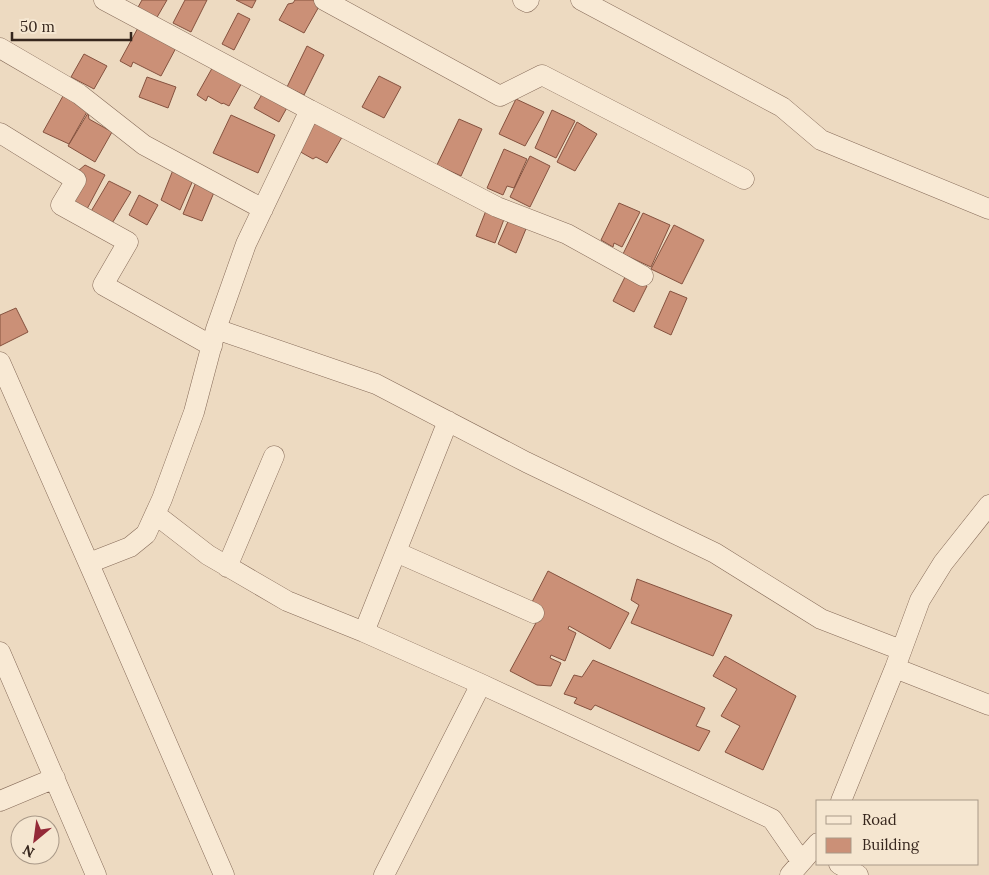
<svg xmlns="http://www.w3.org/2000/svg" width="989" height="875" font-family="Lora,serif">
<rect width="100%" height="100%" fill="#eddac1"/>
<path fill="#cb9077" stroke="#85523f" d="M 142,0 L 167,0 L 156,19 L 137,9 Z
M 185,0 L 207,0 L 191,32 L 173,23 Z
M 236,0 L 256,0 L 252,8 Z
M 295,0 L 316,0 L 321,3 L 304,33 L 279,20 L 288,4 L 293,3 Z
M 238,13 L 250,19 L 234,50 L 222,44 Z
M 139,26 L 177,46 L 161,76 L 133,62 L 131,67 L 120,61 Z
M 307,46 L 324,55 L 304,95 L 287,87 Z
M 84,54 L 107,66 L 94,89 L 71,77 Z
M 215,63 L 244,79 L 229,106 L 223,103 L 222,104 L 208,96 L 206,101 L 197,95 Z
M 379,76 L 401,87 L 384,118 L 362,107 Z
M 147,77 L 176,87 L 168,108 L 139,97 Z
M 264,91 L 289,104 L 279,122 L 254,108 Z
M 63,96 L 88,110 L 69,144 L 43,132 Z
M 516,99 L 544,112 L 525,146 L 499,134 Z
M 552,110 L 575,121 L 556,158 L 535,148 Z
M 88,113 L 89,119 L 112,132 L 95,162 L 68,146 Z
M 231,115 L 275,135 L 258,173 L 213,153 Z
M 316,116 L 345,132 L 327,163 L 316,157 L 313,159 L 297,150 Z
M 459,119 L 482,129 L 461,176 L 437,165 Z
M 577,122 L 597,134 L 575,171 L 557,162 Z
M 504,149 L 527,159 L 514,188 L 507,186 L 503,195 L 487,188 Z
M 530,156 L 550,166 L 530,207 L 510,197 Z
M 85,165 L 105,175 L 87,209 L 68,199 L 78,171 Z
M 173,170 L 194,178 L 180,210 L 161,200 Z
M 109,181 L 131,192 L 111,225 L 90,213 Z
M 196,182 L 215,190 L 202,221 L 183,214 Z
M 139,195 L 158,205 L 147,225 L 129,215 Z
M 619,203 L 640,212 L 622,247 L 614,243 L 613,247 L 601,240 Z
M 487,208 L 506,214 L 495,243 L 476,236 Z
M 643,213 L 670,225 L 651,267 L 623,254 Z
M 510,217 L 528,224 L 516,253 L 498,244 Z
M 674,225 L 704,240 L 682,284 L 651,269 Z
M 626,275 L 647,286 L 634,312 L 613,301 Z
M 670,291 L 687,298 L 671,335 L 654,327 Z
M 16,308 L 28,332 L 0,346 L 0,315 Z
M 548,571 L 629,613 L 610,649 L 569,626 L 568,629 L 576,633 L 565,661 L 551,655 L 550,658 L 561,663 L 551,686 L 537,685 L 510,671 L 543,610 L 531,604 Z
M 637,579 L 732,615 L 713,656 L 631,623 L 639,605 L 631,600 Z
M 725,656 L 796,696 L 763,770 L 725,752 L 740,726 L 721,716 L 737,689 L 713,676 Z
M 593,660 L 705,708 L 696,726 L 710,731 L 699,751 L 595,705 L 591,710 L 574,703 L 577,698 L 564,694 L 574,675 L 582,677 Z"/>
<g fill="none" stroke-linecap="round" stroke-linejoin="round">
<defs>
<path id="minor" d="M 324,0 L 500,96 L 542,75 L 744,179
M 523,0 L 527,2 L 529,0
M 581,0 L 782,107 L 821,140 L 989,209
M 0,48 L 79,94 L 144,145 L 263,209
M 310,110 L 497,207 L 567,234 L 643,276
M 0,133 L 76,180 L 61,205 L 128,242 L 103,285 L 212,346
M 216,329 L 376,384 L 526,462 L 715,553 L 821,619 L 901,650
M 0,362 L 96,580 L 224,875
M 155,514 L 208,555 L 287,601 L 364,632 L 448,421
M 396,552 L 534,613
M 89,563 L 130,547 L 146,534 L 162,499 L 194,412 L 216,329 L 246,244 L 310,110 L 104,0
M 227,567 L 274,456
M 364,632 L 481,684 L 772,819 L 801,861
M 0,652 L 96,875
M 895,668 L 989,705
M 0,801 L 55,778
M 841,801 L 895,668 L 920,600 L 943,563 L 989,505
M 839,864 L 858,875
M 384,875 L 481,684
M 790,875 L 818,843"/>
</defs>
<use href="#minor" stroke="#866b59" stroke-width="21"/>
<use href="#minor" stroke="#f8e9d4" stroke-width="20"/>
</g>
<rect x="816" y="800" width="162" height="65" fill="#f5e6d0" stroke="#a99988"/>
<rect x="826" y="816" width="25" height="8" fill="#f8e9d4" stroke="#a99988"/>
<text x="862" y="825" font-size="15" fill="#36261d">Road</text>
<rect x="826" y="838" width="25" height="15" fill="#cb9077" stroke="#a99988"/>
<text x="862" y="850" font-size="15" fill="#36261d">Building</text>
<g transform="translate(35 840) rotate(209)"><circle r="24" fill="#f5e6d0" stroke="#a99988"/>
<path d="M0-4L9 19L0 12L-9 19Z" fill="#942a38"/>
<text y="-8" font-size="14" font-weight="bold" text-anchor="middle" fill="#36261d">N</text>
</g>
<path d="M12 32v8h119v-8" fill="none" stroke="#36261d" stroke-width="2.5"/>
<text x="20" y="32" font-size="15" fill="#36261d" stroke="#f5e6d0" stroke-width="4" paint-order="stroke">50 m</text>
</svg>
